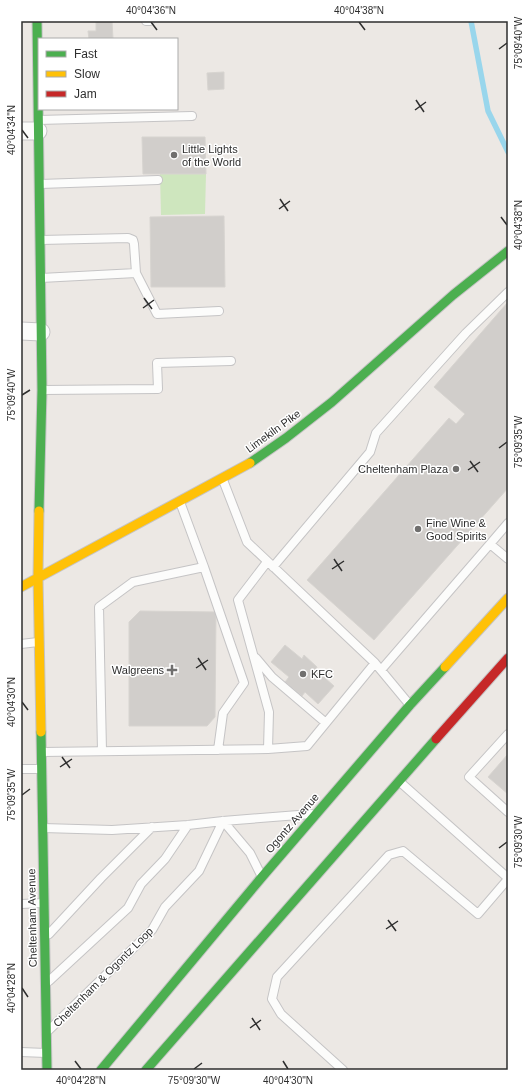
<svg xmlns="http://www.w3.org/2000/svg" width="529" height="1091" font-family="Arial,sans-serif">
<rect width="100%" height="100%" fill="#ece8e4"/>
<path fill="#cee6be" d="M 160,174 L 206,174 L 205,214 L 161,215 Z"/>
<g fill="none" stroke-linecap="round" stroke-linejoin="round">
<path stroke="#99d6ec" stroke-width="5.5" d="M 471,21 L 488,111 L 508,152"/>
</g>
<path fill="#d1cecb" stroke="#d7d4d0" d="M 96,21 L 112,21 L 113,39 L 89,39 L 88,31 L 96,31 Z
M 224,72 L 224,89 L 208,90 L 207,73 Z
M 142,137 L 205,137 L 206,174 L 143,174 Z
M 224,216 L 225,287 L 151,287 L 150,217 Z
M 508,302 L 508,488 L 374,640 L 307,580 L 449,418 L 456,424 L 465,414 L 434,387 Z
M 140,611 L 216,612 L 215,717 L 207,726 L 129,726 L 129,622 Z
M 285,645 L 302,659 L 304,655 L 317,667 L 316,670 L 334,686 L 318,704 L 305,692 L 302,696 L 285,682 L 289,677 L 271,662 Z
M 508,754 L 508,794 L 488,777 Z"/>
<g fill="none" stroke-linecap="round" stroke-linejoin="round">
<defs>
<path id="lane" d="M 146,21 L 150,21
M 38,120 L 192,116
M 40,184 L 158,180
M 41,240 L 128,238 L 133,240 L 134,244 L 136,273 L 157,314 L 219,311
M 41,278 L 136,273
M 43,390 L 158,389 L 157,363 L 231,361
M 223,480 L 247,542 L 375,663 L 409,704
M 490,544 L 508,523
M 267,562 L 238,600 L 269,712 L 268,749
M 204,567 L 244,683 L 223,713 L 218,750
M 273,567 L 370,452 L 376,433 L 466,333 L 508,292
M 21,644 L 38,642
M 256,658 L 272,677 L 326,723
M 381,670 L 490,544 L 508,559
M 508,734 L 469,777 L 508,812
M 102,751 L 99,607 L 133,582 L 204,567 L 180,502
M 42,752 L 268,749 L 307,746 L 375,663
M 21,769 L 40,769
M 400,782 L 508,878
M 223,821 L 250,853 L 261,875
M 43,828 L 112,830 L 188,825 L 223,821 L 311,814
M 21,904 L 43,903
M 49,934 L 101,878 L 152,827
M 49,981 L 128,908 L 141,884 L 165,859 L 188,825
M 49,1030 L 152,930 L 165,907 L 199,871 L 223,821
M 21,1052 L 46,1053
M 343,1070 L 281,1014 L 272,999 L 277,977 L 389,855 L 403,851 L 478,914 L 508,879"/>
<path id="street" d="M 21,131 L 38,131
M 21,331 L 41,332"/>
<path id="fast" d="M 37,21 L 42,390 L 39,511
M 250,463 L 286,438 L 332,402 L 453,295 L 508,251
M 41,732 L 47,1070
M 101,1070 L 262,877 L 410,705 L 445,667
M 146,1070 L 436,739"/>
<path id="slow" d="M 39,511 L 38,577 L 41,732
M 21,587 L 250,463
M 445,667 L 508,598"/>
<path id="jam" d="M 436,739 L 508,658"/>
</defs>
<use href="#lane" stroke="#c5c4c5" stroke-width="10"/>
<use href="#street" stroke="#c5c4c5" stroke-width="19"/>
<use href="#fast" stroke="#c5c4c5" stroke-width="11"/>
<use href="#slow" stroke="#c5c4c5" stroke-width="11"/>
<use href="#jam" stroke="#c5c4c5" stroke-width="11"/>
<use href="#lane" stroke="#fcfcfb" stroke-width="8"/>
<use href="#street" stroke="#fcfcfb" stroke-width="17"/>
<use href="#fast" stroke="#4caf50" stroke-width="9"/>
<use href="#slow" stroke="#ffc107" stroke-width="9"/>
<use href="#jam" stroke="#c62828" stroke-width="9"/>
</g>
<path fill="none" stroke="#2e2e2e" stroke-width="1.5" d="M 151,22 L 157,30M 359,22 L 365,30M 499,49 L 507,43M 416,100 L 424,112M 415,110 L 426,102M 22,130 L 28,138M 280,199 L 288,211M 279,209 L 290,201M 501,217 L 507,225M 144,298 L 152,309M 143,308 L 154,300M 22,395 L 30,390M 499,448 L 507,442M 470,461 L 478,472M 468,470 L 480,462M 334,559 L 342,571M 332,569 L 344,561M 198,658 L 206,670M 196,668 L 208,660M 22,702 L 28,710M 62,757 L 70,768M 60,767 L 72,759M 22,795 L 30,789M 499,848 L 507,842M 388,920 L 396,931M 386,929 L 398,921M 22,988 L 28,997M 252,1018 L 260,1030M 250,1028 L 261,1020M 75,1061 L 81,1069M 283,1061 L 288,1069M 194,1069 L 202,1063"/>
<g fill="#706f6e" stroke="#fff" stroke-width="1.5">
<circle cx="174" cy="155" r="4"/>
<circle cx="456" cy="469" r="4"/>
<circle cx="418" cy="529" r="4"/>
<path d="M170 664h4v4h4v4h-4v4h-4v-4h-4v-4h4z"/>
<circle cx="303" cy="674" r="4"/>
</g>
<g text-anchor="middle" stroke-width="3" stroke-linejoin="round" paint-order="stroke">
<g font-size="11" fill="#2e2e2e" stroke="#fff" text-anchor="start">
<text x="182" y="153">Little Lights<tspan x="182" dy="13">of the World</tspan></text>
<text x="448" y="473" text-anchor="end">Cheltenham Plaza</text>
<text x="426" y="527">Fine Wine &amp;<tspan x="426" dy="13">Good Spirits</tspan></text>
<text x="164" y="674" text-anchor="end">Walgreens</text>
<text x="311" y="678">KFC</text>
</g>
<g font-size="11" fill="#2e2e2e" stroke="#fff">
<text transform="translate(273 431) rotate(-36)" y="4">Limekiln Pike</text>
<text transform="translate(292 823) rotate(-49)" y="4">Ogontz Avenue</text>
<text transform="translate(32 918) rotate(-91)" y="4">Cheltenham Avenue</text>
<text transform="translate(103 977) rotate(-45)" y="4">Cheltenham &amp; Ogontz Loop</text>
</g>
</g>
<rect width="529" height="1091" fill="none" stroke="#ffffff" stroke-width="44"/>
<rect x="38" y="38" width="140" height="72" fill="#ffffff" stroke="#ababab"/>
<rect x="46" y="51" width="20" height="6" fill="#4caf50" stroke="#ababab"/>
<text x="74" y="58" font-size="12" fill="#2e2e2e">Fast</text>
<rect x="46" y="71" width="20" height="6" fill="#ffc107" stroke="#ababab"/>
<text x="74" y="78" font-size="12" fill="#2e2e2e">Slow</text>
<rect x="46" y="91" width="20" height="6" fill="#c62828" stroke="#ababab"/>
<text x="74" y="98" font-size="12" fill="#2e2e2e">Jam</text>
<rect x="22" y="22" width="485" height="1047" fill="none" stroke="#2e2e2e" stroke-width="1.5"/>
<g font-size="10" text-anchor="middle" fill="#2e2e2e">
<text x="151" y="14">40°04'36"N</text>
<text x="359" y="14">40°04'38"N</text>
<text transform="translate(518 43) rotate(-90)" y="4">75°09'40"W</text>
<text transform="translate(11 130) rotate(-90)" y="4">40°04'34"N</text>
<text transform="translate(518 225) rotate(-90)" y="4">40°04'38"N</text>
<text transform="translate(11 395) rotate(-90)" y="4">75°09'40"W</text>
<text transform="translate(518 442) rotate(-90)" y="4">75°09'35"W</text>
<text transform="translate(11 702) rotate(-90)" y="4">40°04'30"N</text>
<text transform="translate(11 795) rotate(-90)" y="4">75°09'35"W</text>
<text transform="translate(518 842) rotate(-90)" y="4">75°09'30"W</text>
<text transform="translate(11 988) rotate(-90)" y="4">40°04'28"N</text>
<text x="81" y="1084">40°04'28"N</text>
<text x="194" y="1084">75°09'30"W</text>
<text x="288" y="1084">40°04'30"N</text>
</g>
</svg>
